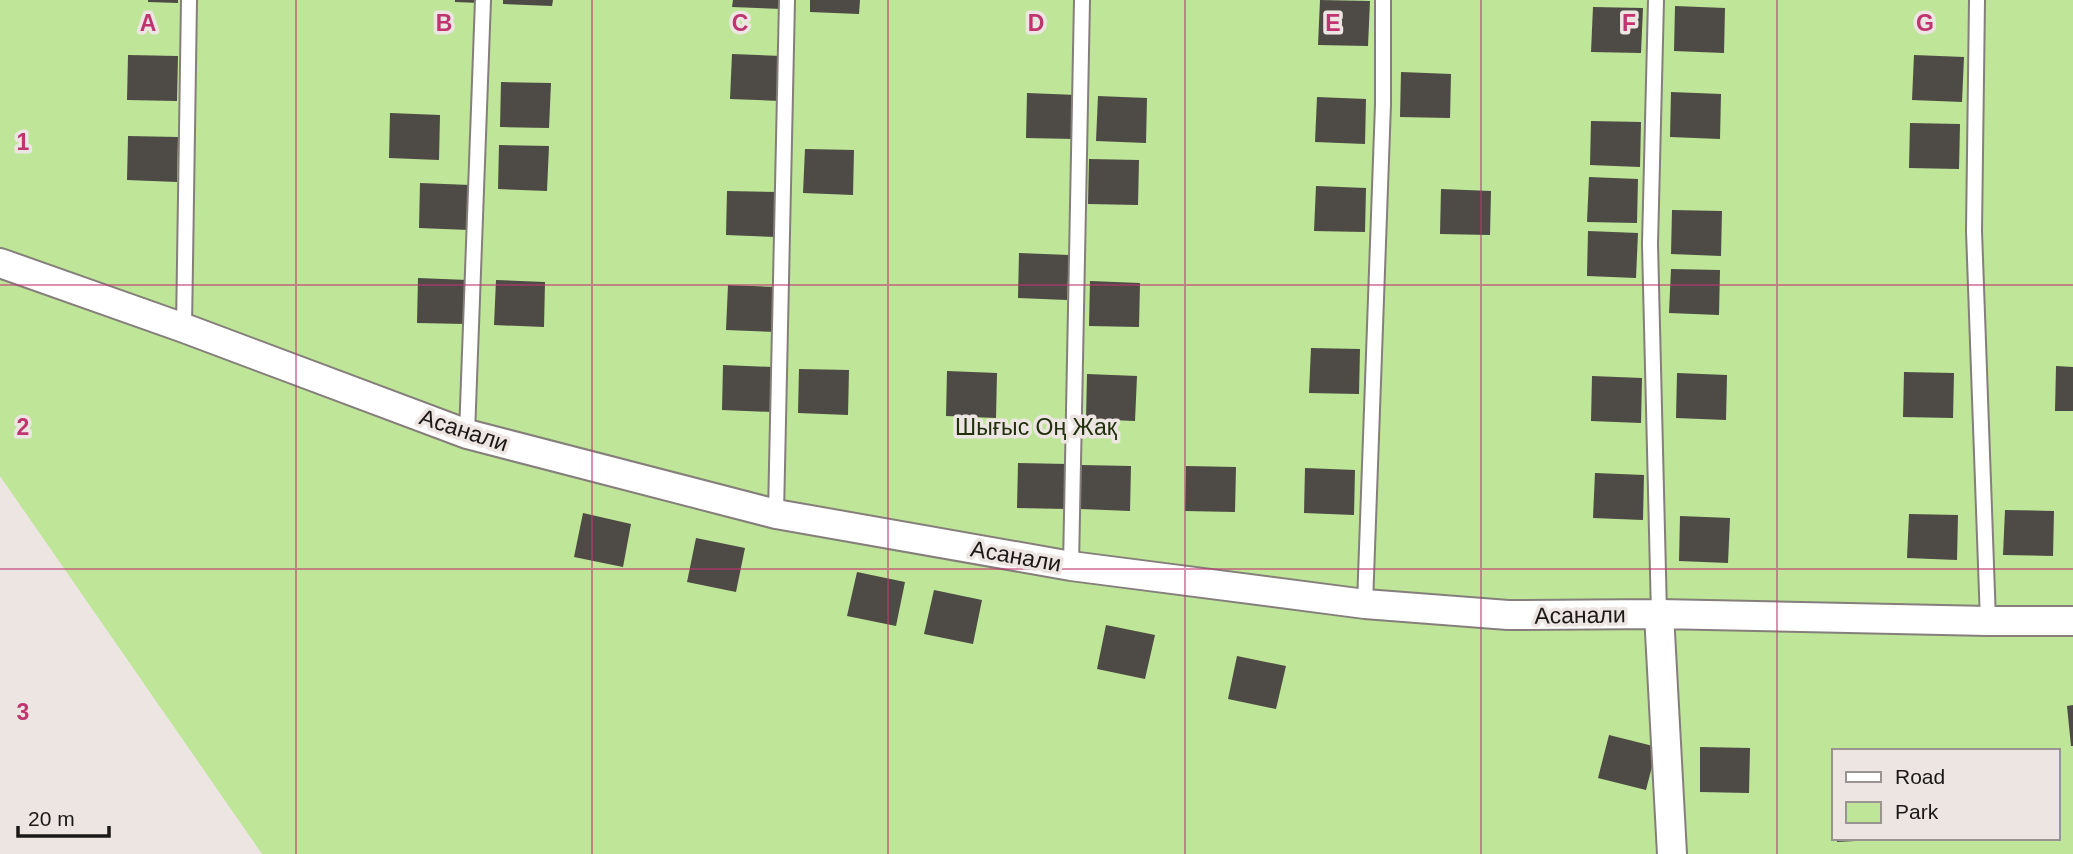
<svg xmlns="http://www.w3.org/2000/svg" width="2073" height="854" font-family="Helvetica,sans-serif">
<rect width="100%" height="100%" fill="#ede5e2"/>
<path fill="#bee598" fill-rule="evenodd" d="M 0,0 L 2073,0 L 2073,854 L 262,854 L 0,476 ZM 1833,751 L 2057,751 L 2057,838 L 1833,838 Z"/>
<path fill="#4e4a45" d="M 148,0 L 178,0 L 178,3 L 148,2 Z
M 455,0 L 480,0 L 480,3 L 455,2 Z
M 503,0 L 553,0 L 552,6 L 503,4 Z
M 733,0 L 783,0 L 782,9 L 732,7 Z
M 810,0 L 860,0 L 859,14 L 810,12 Z
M 1320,0 L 1370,1 L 1368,46 L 1318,45 Z
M 1675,6 L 1725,8 L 1724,53 L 1674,51 Z
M 1593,7 L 1643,8 L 1641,53 L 1591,52 Z
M 732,54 L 781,56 L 780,101 L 730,99 Z
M 128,55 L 178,56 L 177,101 L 127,100 Z
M 1914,55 L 1964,57 L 1962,102 L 1912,100 Z
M 1401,72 L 1451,74 L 1450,118 L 1400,117 Z
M 501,82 L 551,83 L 549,128 L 500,127 Z
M 1671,92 L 1721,94 L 1720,139 L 1670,137 Z
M 1027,93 L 1077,95 L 1075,139 L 1026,138 Z
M 1098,96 L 1147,98 L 1146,143 L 1096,141 Z
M 1317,97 L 1366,99 L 1365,144 L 1315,142 Z
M 390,113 L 440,115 L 439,160 L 389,158 Z
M 1591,121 L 1641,122 L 1640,167 L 1590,165 Z
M 1910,123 L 1960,124 L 1959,169 L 1909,168 Z
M 128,136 L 178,137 L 177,182 L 127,180 Z
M 499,145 L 549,146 L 547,191 L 498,189 Z
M 805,149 L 854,150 L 853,195 L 803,193 Z
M 1089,159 L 1139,160 L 1138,205 L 1088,204 Z
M 1589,177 L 1638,179 L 1637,223 L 1587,222 Z
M 420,183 L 470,185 L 469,230 L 419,228 Z
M 1316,186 L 1366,188 L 1365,232 L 1314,231 Z
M 1441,189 L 1491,191 L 1490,235 L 1440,234 Z
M 727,191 L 777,192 L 776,237 L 726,235 Z
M 1672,210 L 1722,211 L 1721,256 L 1671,254 Z
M 1588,231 L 1638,233 L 1636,278 L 1587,276 Z
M 1019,253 L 1069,255 L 1067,300 L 1018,298 Z
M 1671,269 L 1720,270 L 1719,315 L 1669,313 Z
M 418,278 L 468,280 L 467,324 L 417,323 Z
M 496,280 L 545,282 L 544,327 L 494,325 Z
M 1090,281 L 1140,283 L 1139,327 L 1089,326 Z
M 728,285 L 777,287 L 776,332 L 726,330 Z
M 1311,348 L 1360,349 L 1359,394 L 1309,393 Z
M 723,365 L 773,367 L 772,412 L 722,410 Z
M 2056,366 L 2073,367 L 2073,411 L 2055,411 Z
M 799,369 L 849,370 L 848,415 L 798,413 Z
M 947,371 L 997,373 L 996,418 L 946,416 Z
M 1904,372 L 1954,373 L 1953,418 L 1903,417 Z
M 1677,373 L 1727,375 L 1726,420 L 1676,418 Z
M 1087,374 L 1137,376 L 1135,421 L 1086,419 Z
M 1592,376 L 1642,378 L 1641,423 L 1591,421 Z
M 1018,463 L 1068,464 L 1067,509 L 1017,508 Z
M 1081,465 L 1131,466 L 1130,511 L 1081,509 Z
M 1186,466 L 1236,467 L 1235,512 L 1185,511 Z
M 1305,468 L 1355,470 L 1354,515 L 1304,513 Z
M 1595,473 L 1644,475 L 1643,520 L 1593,518 Z
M 2005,510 L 2054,511 L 2053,556 L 2003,555 Z
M 583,513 L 631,524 L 623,567 L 574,557 Z
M 1909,514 L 1958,515 L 1957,560 L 1907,558 Z
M 1680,516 L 1730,518 L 1728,563 L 1679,561 Z
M 696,538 L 745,548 L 736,592 L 687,582 Z
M 857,572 L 905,582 L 896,626 L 847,616 Z
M 934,590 L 982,600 L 973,644 L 924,634 Z
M 1106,625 L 1155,635 L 1145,679 L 1097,669 Z
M 1237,656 L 1286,666 L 1276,709 L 1228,699 Z
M 2073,705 L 2073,746 L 2071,746 L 2067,706 Z
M 1609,735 L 1657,747 L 1646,790 L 1598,778 Z
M 1700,747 L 1750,748 L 1749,793 L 1700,792 Z
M 1837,838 L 1874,838 L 1874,840 L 1837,842 Z"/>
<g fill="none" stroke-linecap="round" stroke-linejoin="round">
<defs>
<path id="lane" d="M 1656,0 L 1650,244 L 1659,614
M 1977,0 L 1974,231 L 1988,621
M 184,328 L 189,0
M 467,434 L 483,0
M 776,514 L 787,0
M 1071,566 L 1082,0
M 1365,604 L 1383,104 L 1383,0"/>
<path id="street" d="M 0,263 L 184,328 L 467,434 L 776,514 L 1071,566 L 1365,604 L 1508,615 L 1659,614 L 1988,621 L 2073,621
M 1659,614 L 1672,854"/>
</defs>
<use href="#lane" stroke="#857e7b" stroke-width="18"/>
<use href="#street" stroke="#857e7b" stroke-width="32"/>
<use href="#lane" stroke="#fff" stroke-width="14"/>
<use href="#street" stroke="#fff" stroke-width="28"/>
</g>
<path fill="none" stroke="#bf356f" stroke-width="2" stroke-opacity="0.55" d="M 296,0 L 296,854M 592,0 L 592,854M 888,0 L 888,854M 1185,0 L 1185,854M 1481,0 L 1481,854M 1777,0 L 1777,854M 0,285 L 2073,285M 0,569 L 2073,569"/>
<g text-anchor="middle" stroke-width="7" stroke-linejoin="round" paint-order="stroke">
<g font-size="23" fill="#20310c" stroke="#ede5e2">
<text x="1036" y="435">Шығыс Оң Жақ</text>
</g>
<g font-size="23" fill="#1b1817" stroke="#ede5e2">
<text transform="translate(464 430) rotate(18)" y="8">Асанали</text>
<text transform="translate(1016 556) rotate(10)" y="8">Асанали</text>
<text transform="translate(1580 615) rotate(-1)" y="8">Асанали</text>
</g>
</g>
<g font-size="23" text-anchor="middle" font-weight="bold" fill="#bf356f" stroke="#ede5e2" stroke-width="7" stroke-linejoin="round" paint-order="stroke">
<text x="148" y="31">A</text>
<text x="444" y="31">B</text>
<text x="740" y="31">C</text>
<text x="1036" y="31">D</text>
<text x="1333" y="31">E</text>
<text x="1629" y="31">F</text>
<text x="1925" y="31">G</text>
<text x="23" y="150">1</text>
<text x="23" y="435">2</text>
<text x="23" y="720">3</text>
</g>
<rect x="1832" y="749" width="228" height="91" fill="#ede5e2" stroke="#999391" stroke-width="2"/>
<rect x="1846" y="772" width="35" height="10" fill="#ffffff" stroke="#999391" stroke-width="2"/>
<text x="1895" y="784" font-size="21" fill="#1b1817">Road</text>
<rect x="1846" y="802" width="35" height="21" fill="#bee598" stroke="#999391" stroke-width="2"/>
<text x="1895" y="819" font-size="21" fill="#1b1817">Park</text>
<path d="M18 826v10h91v-10" fill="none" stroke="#1b1817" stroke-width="3.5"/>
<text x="28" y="826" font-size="21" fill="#1b1817" stroke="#ede5e2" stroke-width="5" paint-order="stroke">20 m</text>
</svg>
